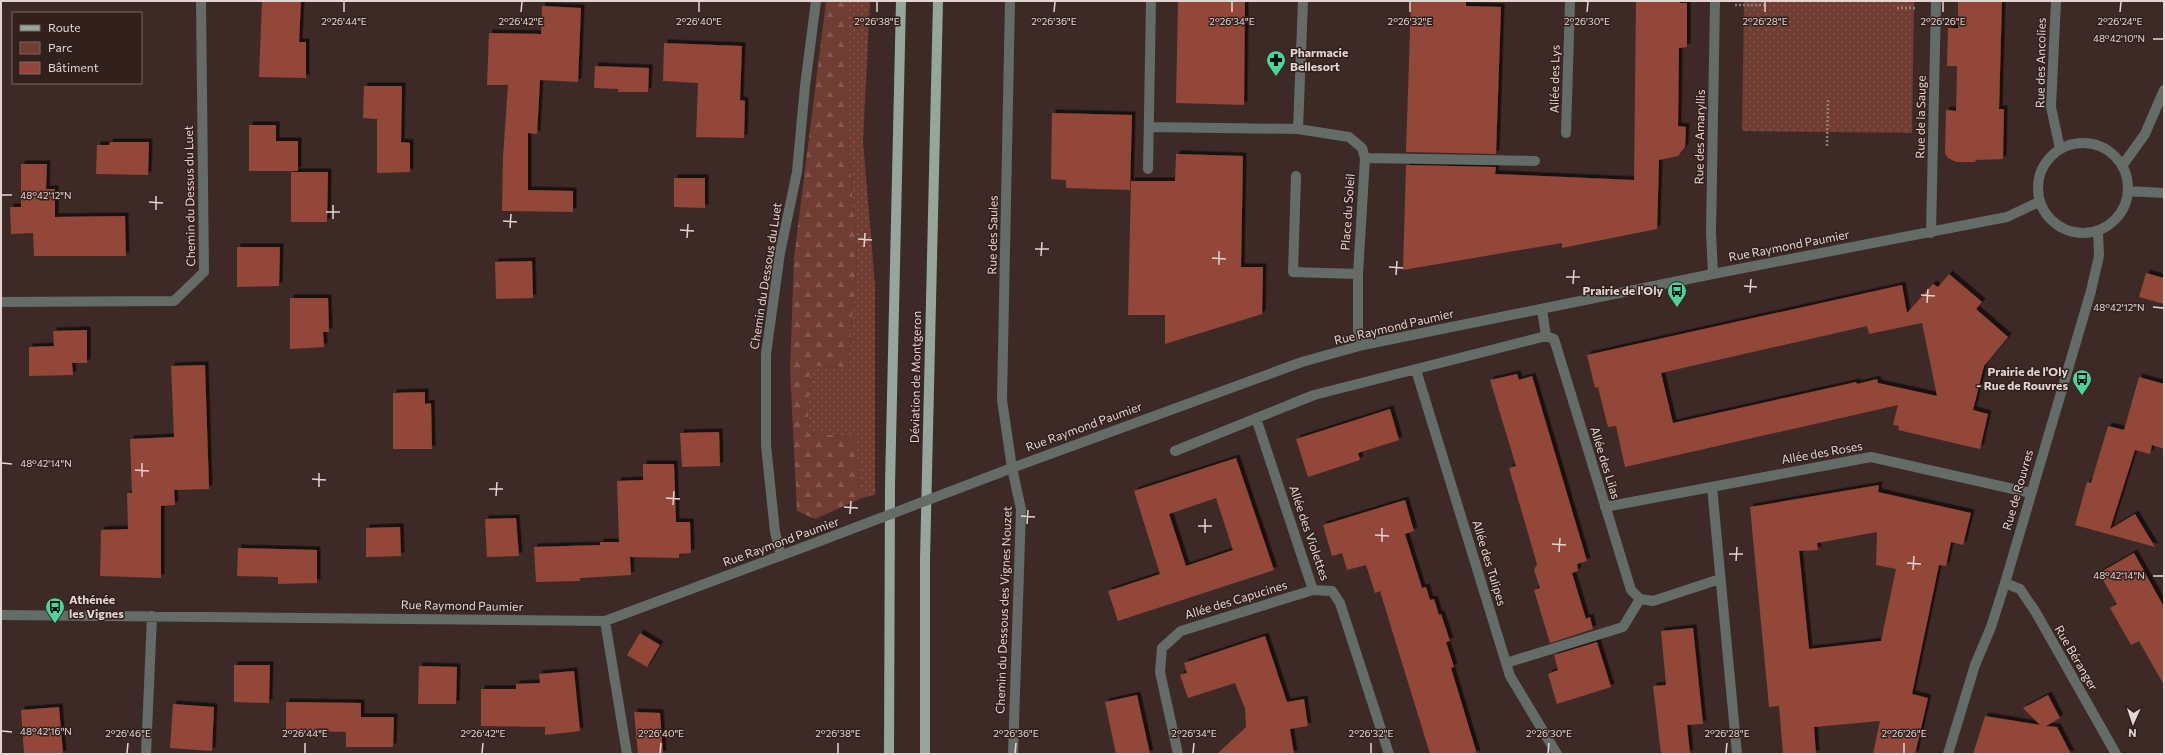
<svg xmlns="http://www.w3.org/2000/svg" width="2165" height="755" font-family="Commissioner,sans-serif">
<defs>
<pattern id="green-dots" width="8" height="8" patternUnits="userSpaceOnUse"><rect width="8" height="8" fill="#713c32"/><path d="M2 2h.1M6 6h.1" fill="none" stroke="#85574f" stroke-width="1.8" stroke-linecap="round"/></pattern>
<pattern id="forest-firs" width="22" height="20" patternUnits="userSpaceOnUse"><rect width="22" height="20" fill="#713c32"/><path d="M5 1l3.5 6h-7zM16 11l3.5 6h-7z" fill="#85574f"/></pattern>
<filter id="shadow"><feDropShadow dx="3.5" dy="-3.5" stdDeviation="0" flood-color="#0009"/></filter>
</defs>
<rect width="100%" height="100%" fill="#3d2a26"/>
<path fill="url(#green-dots)" d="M 848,1 L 870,1 L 863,141 L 875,285 L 875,495 L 862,498 L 855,437 L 808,433 L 810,366 L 848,367 L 857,259 L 848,137 Z
M 1744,1 L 1914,1 L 1912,133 L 1742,131 Z"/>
<path fill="url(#forest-firs)" d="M 826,1 L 848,1 L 848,137 L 857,259 L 848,367 L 810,366 L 808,433 L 856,437 L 862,498 L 815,519 L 797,511 L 790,369 L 794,258 Z"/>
<path fill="#934638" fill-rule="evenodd" filter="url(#shadow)" d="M 262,1 L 301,1 L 299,42 L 306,42 L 306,78 L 259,77 Z
M 1178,1 L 1245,1 L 1244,105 L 1176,103 Z
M 1411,1 L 1466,1 L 1466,6 L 1501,7 L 1496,154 L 1406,152 Z
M 1636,1 L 1680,1 L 1680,3 L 1687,3 L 1687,47 L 1679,48 L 1678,126 L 1686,127 L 1685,147 L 1678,156 L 1659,160 L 1657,229 L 1562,248 L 1562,243 L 1403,270 L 1406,165 L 1496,167 L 1495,174 L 1634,180 Z
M 1958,1 L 2002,1 L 1999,109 L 2004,109 L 2003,159 L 1976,160 L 1975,162 L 1956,162 L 1948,158 L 1945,153 L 1946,110 L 1956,111 L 1957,66 L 1947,66 L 1948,28 L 1958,28 Z
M 542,6 L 581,8 L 578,82 L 540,80 L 537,134 L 528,133 L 528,190 L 573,191 L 573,212 L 502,211 L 503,156 L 508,85 L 487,85 L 489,33 L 541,34 Z
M 664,43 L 742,46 L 740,100 L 745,101 L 744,138 L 696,137 L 698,83 L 663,81 Z
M 595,66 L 649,68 L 648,92 L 618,92 L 618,89 L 594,88 Z
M 364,86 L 402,86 L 401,142 L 410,143 L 410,172 L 377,173 L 377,119 L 363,118 Z
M 1052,113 L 1132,115 L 1130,190 L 1066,188 L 1066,180 L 1051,179 Z
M 249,125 L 276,125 L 276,141 L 298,141 L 298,171 L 249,171 Z
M 110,142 L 149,142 L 148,175 L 96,174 L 97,145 L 109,145 Z
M 1176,154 L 1243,156 L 1241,267 L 1263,267 L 1262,314 L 1165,344 L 1165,315 L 1128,315 L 1131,181 L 1175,181 Z
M 21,164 L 47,164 L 46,189 L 55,189 L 55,217 L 125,216 L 126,256 L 34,256 L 33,233 L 11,234 L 10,207 L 21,207 Z
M 291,172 L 328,172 L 327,222 L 291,222 Z
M 674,178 L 705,178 L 705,208 L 674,207 Z
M 237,247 L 280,247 L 279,286 L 237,287 Z
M 532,261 L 533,298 L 496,299 L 495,262 Z
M 2146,273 L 2164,278 L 2164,304 L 2139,297 Z
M 1949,274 L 1982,302 L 1976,309 L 2008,337 L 1984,366 L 1973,410 L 1988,414 L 1980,449 L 1898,430 L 1899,426 L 1893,425 L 1898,405 L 1625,467 L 1616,426 L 1608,427 L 1598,387 L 1595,388 L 1587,355 L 1902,285 L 1907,313 L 1933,284 L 1938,287 ZM 1922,323 L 1937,396 L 1878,383 L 1877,379 L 1857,384 L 1856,382 L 1673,423 L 1661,373 L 1867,326 L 1869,334 Z
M 290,298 L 328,298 L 329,332 L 323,332 L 324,347 L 290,349 Z
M 87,330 L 87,363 L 72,363 L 73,375 L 29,376 L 29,347 L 54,346 L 53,331 Z
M 205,365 L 209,489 L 174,490 L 175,505 L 161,506 L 161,578 L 100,576 L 101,530 L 128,529 L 127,493 L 132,493 L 130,439 L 174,437 L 171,366 Z
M 1517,374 L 1519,380 L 1532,376 L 1587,561 L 1577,564 L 1578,571 L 1572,573 L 1586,619 L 1590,617 L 1593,629 L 1550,643 L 1534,590 L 1540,588 L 1534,570 L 1537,564 L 1509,468 L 1516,466 L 1490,380 Z
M 2139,377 L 2164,384 L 2164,449 L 2152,445 L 2150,454 L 2135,450 L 2110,529 L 2135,514 L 2155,547 L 2075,525 L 2087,482 L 2091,483 L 2108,426 L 2124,430 Z
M 425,392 L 425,404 L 431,403 L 432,449 L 393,449 L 393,393 Z
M 1390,409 L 1399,440 L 1358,453 L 1360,460 L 1308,477 L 1296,439 Z
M 719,432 L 720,466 L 682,467 L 680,433 Z
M 1236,458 L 1274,570 L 1118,621 L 1108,591 L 1160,574 L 1134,491 ZM 1216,498 L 1233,550 L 1186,566 L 1169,514 Z
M 643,464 L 674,464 L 676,522 L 690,522 L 691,553 L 679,554 L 679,558 L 630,557 L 631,575 L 580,578 L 580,581 L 536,582 L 534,547 L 600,545 L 600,542 L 619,542 L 617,481 L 643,480 Z
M 1879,485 L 1878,492 L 1971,513 L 1963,545 L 1951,542 L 1946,566 L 1939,565 L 1912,694 L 1928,698 L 1915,754 L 1873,754 L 1880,721 L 1814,727 L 1816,754 L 1783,754 L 1779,706 L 1769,707 L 1750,507 ZM 1877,532 L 1876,565 L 1896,569 L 1881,641 L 1809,649 L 1799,551 L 1818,550 L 1817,543 Z
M 1405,500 L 1414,531 L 1405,534 L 1422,588 L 1426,587 L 1430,600 L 1434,599 L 1439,615 L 1441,614 L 1450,641 L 1446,642 L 1454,667 L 1451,668 L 1477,754 L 1430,754 L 1380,591 L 1375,593 L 1366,565 L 1347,570 L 1342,553 L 1332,556 L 1323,525 Z
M 516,518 L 519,556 L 487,557 L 485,519 Z
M 400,527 L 401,556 L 366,557 L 366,528 Z
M 238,548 L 317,550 L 317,583 L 278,584 L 278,577 L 237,576 Z
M 2134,553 L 2164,607 L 2164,685 L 2139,641 L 2131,645 L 2110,608 L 2117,604 L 2099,573 Z
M 1693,628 L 1703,724 L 1687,725 L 1690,754 L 1661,754 L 1653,686 L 1666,685 L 1661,631 Z
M 640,633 L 660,645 L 647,667 L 627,655 Z
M 1265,636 L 1287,702 L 1304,699 L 1308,726 L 1290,729 L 1294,754 L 1217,754 L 1246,727 L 1245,709 L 1235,683 L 1188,698 L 1180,675 L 1187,673 L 1184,663 Z
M 1597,642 L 1611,687 L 1557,704 L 1548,674 L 1558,670 L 1554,655 Z
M 234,665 L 270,665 L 269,703 L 234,702 Z
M 419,666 L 457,667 L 456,704 L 418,704 Z
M 574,671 L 580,731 L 545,735 L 545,727 L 481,726 L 481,689 L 516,689 L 516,684 L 540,683 L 539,674 Z
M 1137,695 L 1150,754 L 1116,754 L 1105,702 Z
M 2048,695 L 2060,718 L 2046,726 L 2057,727 L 2071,754 L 1973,754 L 1985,716 L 2040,725 L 2023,708 Z
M 286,702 L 361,703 L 361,717 L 394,717 L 393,747 L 346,747 L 346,732 L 286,730 Z
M 173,704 L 214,707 L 212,751 L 170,748 Z
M 59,707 L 63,754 L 24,754 L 21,710 Z
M 634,712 L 660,713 L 663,754 L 638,754 Z"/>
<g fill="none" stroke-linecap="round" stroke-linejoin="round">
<path stroke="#8d7d79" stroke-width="2.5" stroke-dasharray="2 2" stroke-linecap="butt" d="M 1735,5 L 1766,5
M 1897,8 L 1915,8
M 1827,146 L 1828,100"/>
<path stroke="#636c67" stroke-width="10" d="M 1010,1 L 1002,400 L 1012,468 L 1021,509 L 1013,754
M 2056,1 L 2051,107 L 2060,149
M 1149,127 L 1298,129 L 1349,137 L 1362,148 L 1365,158 L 1358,274 L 1358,330 L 1363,345
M 1298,129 L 1303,1
M 1566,133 L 1570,1
M2038 188a45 45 0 1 1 90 0a45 45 0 1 1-90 0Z
M 1365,158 L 1535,161
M 2122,166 L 2145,134 L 2164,90
M 1148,169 L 1151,1
M 1296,176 L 1293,272 L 1358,274
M 2128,191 L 2164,193
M 1931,233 L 1936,1
M 1713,274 L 1711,232 L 1715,1
M 1,302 L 174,301 L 204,272 L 201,1
M 1546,336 L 1554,339 L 1631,590 L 1640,599 L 1653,601 L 1720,579
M 1416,370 L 1510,676 L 1557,754
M 1256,418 L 1313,590 L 1332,591 L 1340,603 L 1389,754
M 1175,451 L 1314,395 L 1546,336 L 1542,310
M 1012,468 L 1302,362 L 1363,345 L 1713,274 L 2007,217 L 2039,202
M 1712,487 L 1737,754
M 1605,507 L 1871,457 L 2031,493
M 781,556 L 775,532 L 766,445 L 766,354 L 780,253 L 797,172 L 805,86 L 816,1
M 2005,583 L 2020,589 L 2035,611 L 2116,754
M 1,615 L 605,621 L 820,541
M 605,621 L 627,754
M 1506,663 L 1623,627 L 1640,599
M 146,754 L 152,616
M 1178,754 L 1160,672 L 1162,648 L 1181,631 L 1313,590
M 1948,754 L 1975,665 L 1991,627 L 2005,583 L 2091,291 L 2099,256 L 2098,231"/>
<path stroke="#95a79d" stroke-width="10" d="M 889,754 L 890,485 L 901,1
M 925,754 L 925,559 L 938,1"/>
<path stroke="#636c67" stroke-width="10" d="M 820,541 L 1012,468"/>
</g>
<path fill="none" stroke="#e2d5d2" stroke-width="1.5" d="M 344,12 L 344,2M 521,12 L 522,2M 699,12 L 699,2M 877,12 L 877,2M 1054,12 L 1055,2M 1232,12 L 1232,2M 1410,12 L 1410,2M 1587,12 L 1588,2M 1765,12 L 1765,2M 1943,12 L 1943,2M 2120,12 L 2121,2M 2153,39 L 2163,39M 2,195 L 12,195M 149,202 L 163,203M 156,210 L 156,196M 326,212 L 340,212M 333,219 L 333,205M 503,221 L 517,222M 510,228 L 511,214M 680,230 L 694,231M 687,238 L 688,224M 858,239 L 872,240M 864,247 L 865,233M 1035,249 L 1049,249M 1041,256 L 1042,242M 1212,258 L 1226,259M 1219,265 L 1219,251M 1389,267 L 1403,268M 1396,275 L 1397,261M 1566,277 L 1580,277M 1573,284 L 1574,270M 1744,286 L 1757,287M 1750,293 L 1751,279M 1921,295 L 1935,296M 1927,303 L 1928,289M 2153,307 L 2163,308M 2,463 L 12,464M 135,470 L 149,471M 142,477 L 142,463M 312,479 L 326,480M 319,487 L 319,473M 489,489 L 503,489M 496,496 L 497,482M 666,498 L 680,499M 673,505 L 674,491M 844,507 L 858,508M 850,514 L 851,501M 1021,516 L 1035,517M 1027,524 L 1028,510M 1198,526 L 1212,526M 1205,533 L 1205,519M 1375,535 L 1389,536M 1382,542 L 1382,528M 1552,544 L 1566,545M 1559,552 L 1560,538M 1729,554 L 1743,554M 1736,561 L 1737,547M 1907,563 L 1921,564M 1913,570 L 1914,556M 2153,576 L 2163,576M 2,731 L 12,732M 127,753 L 128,743M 305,753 L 305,743M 482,753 L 483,743M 660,753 L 661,743M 838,753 L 838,743M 1015,753 L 1016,743M 1193,753 L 1194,743M 1371,753 L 1371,743M 1548,753 L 1549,743M 1726,753 L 1727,743M 1904,753 L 1904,743"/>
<defs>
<symbol id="pharmacy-pin" viewBox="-11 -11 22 30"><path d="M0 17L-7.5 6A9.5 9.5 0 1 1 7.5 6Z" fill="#4cd39a" stroke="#32201c"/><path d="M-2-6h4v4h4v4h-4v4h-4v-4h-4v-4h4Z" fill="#111"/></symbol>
<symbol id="bus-pin" viewBox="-11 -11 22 30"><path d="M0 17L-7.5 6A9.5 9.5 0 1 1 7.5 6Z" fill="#4cd39a" stroke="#32201c"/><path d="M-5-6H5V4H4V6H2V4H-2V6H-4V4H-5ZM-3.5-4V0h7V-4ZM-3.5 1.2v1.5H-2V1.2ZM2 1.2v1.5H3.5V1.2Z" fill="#111"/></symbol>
</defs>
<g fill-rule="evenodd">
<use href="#pharmacy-pin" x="1265" y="49" width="22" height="30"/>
<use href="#bus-pin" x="1666" y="280" width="22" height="30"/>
<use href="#bus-pin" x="2071" y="368" width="22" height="30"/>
<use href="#bus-pin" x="44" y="596" width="22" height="30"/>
</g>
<g text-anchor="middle" stroke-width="3" stroke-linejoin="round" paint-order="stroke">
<g font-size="12" font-weight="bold" fill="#e2d5d2" stroke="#32201c" text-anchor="start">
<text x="1290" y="57">Pharmacie<tspan x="1290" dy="14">Bellesort</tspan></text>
<text x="1663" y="295" text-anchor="end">Prairie de l'Oly</text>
<text x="2068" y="376" text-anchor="end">Prairie de l'Oly<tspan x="2068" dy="14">- Rue de Rouvres</tspan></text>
<text x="69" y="604">Athénée<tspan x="69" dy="14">les Vignes</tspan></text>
</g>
<g font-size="12" fill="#e2d5d2" stroke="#32201c">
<text transform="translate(2041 63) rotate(-89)" y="4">Rue des Ancolies</text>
<text transform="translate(1555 79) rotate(-89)" y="4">Allée des Lys</text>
<text transform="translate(1921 117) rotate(-89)" y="4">Rue de la Sauge</text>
<text transform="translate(1700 137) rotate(-89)" y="4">Rue des Amaryllis</text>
<text transform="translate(190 196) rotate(-91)" y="4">Chemin du Dessus du Luet</text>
<text transform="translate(1348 212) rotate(-86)" y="4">Place du Soleil</text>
<text transform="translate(993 235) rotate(-89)" y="4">Rue des Saules</text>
<text transform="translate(1789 246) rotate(-11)" y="4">Rue Raymond Paumier</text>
<text transform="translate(766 276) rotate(-81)" y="4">Chemin du Dessous du Luet</text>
<text transform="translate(1394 327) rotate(-13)" y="4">Rue Raymond Paumier</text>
<text transform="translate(916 377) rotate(-89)" y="4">Déviation de Montgeron</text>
<text transform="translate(1084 427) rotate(-20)" y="4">Rue Raymond Paumier</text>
<text transform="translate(1822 453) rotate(-10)" y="4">Allée des Roses</text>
<text transform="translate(1605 463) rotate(73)" y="4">Allée des Lilas</text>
<text transform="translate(2018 490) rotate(-74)" y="4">Rue de Rouvres</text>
<text transform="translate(1309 533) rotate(71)" y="4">Allée des Violettes</text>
<text transform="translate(781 542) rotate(-20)" y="4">Rue Raymond Paumier</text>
<text transform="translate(1489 563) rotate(73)" y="4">Allée des Tulipes</text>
<text transform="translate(1236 600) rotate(-17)" y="4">Allée des Capucines</text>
<text transform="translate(462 606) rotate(1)" y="4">Rue Raymond Paumier</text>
<text transform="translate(1004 610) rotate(-88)" y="4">Chemin du Dessous des Vignes Nouzet</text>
<text transform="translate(2076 658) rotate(60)" y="4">Rue Béranger</text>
</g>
</g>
<g font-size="10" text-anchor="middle" fill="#e2d5d2" stroke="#32201c" stroke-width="3" stroke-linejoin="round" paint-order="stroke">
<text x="344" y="25">2°26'44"E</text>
<text x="521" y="25">2°26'42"E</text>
<text x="699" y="25">2°26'40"E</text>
<text x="877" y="25">2°26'38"E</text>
<text x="1054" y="25">2°26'36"E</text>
<text x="1232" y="25">2°26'34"E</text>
<text x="1410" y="25">2°26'32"E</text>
<text x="1587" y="25">2°26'30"E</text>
<text x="1765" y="25">2°26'28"E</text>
<text x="1943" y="25">2°26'26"E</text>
<text x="2120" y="25">2°26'24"E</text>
<text x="2119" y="42">48°42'10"N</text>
<text x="46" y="199">48°42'12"N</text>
<text x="2119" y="311">48°42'12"N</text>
<text x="46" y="467">48°42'14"N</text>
<text x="2119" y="579">48°42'14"N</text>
<text x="46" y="735">48°42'16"N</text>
<text x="128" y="737">2°26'46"E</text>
<text x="305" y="737">2°26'44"E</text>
<text x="483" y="737">2°26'42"E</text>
<text x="661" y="737">2°26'40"E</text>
<text x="838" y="737">2°26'38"E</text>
<text x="1016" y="737">2°26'36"E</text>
<text x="1194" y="737">2°26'34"E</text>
<text x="1371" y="737">2°26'32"E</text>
<text x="1549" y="737">2°26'30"E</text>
<text x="1727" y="737">2°26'28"E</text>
<text x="1904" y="737">2°26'26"E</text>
</g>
<rect width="2165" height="755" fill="none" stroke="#e2d5d2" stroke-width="4"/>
<rect x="12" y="12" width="130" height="72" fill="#32201c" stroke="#786865"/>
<rect x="20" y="25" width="20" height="6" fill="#95a79d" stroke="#786865"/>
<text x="48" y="32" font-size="12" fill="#e2d5d2">Route</text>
<rect x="20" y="42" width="20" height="12" fill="#713c32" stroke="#786865"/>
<text x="48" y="52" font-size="12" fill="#e2d5d2">Parc</text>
<rect x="20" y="62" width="20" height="12" fill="#934638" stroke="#786865"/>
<text x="48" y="72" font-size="12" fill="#e2d5d2">Bâtiment</text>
<g transform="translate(2133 723) rotate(183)" stroke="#32201c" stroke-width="3" paint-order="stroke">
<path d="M0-3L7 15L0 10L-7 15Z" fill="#e2d5d2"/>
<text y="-6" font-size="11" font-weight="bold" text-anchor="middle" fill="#e2d5d2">N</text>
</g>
</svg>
